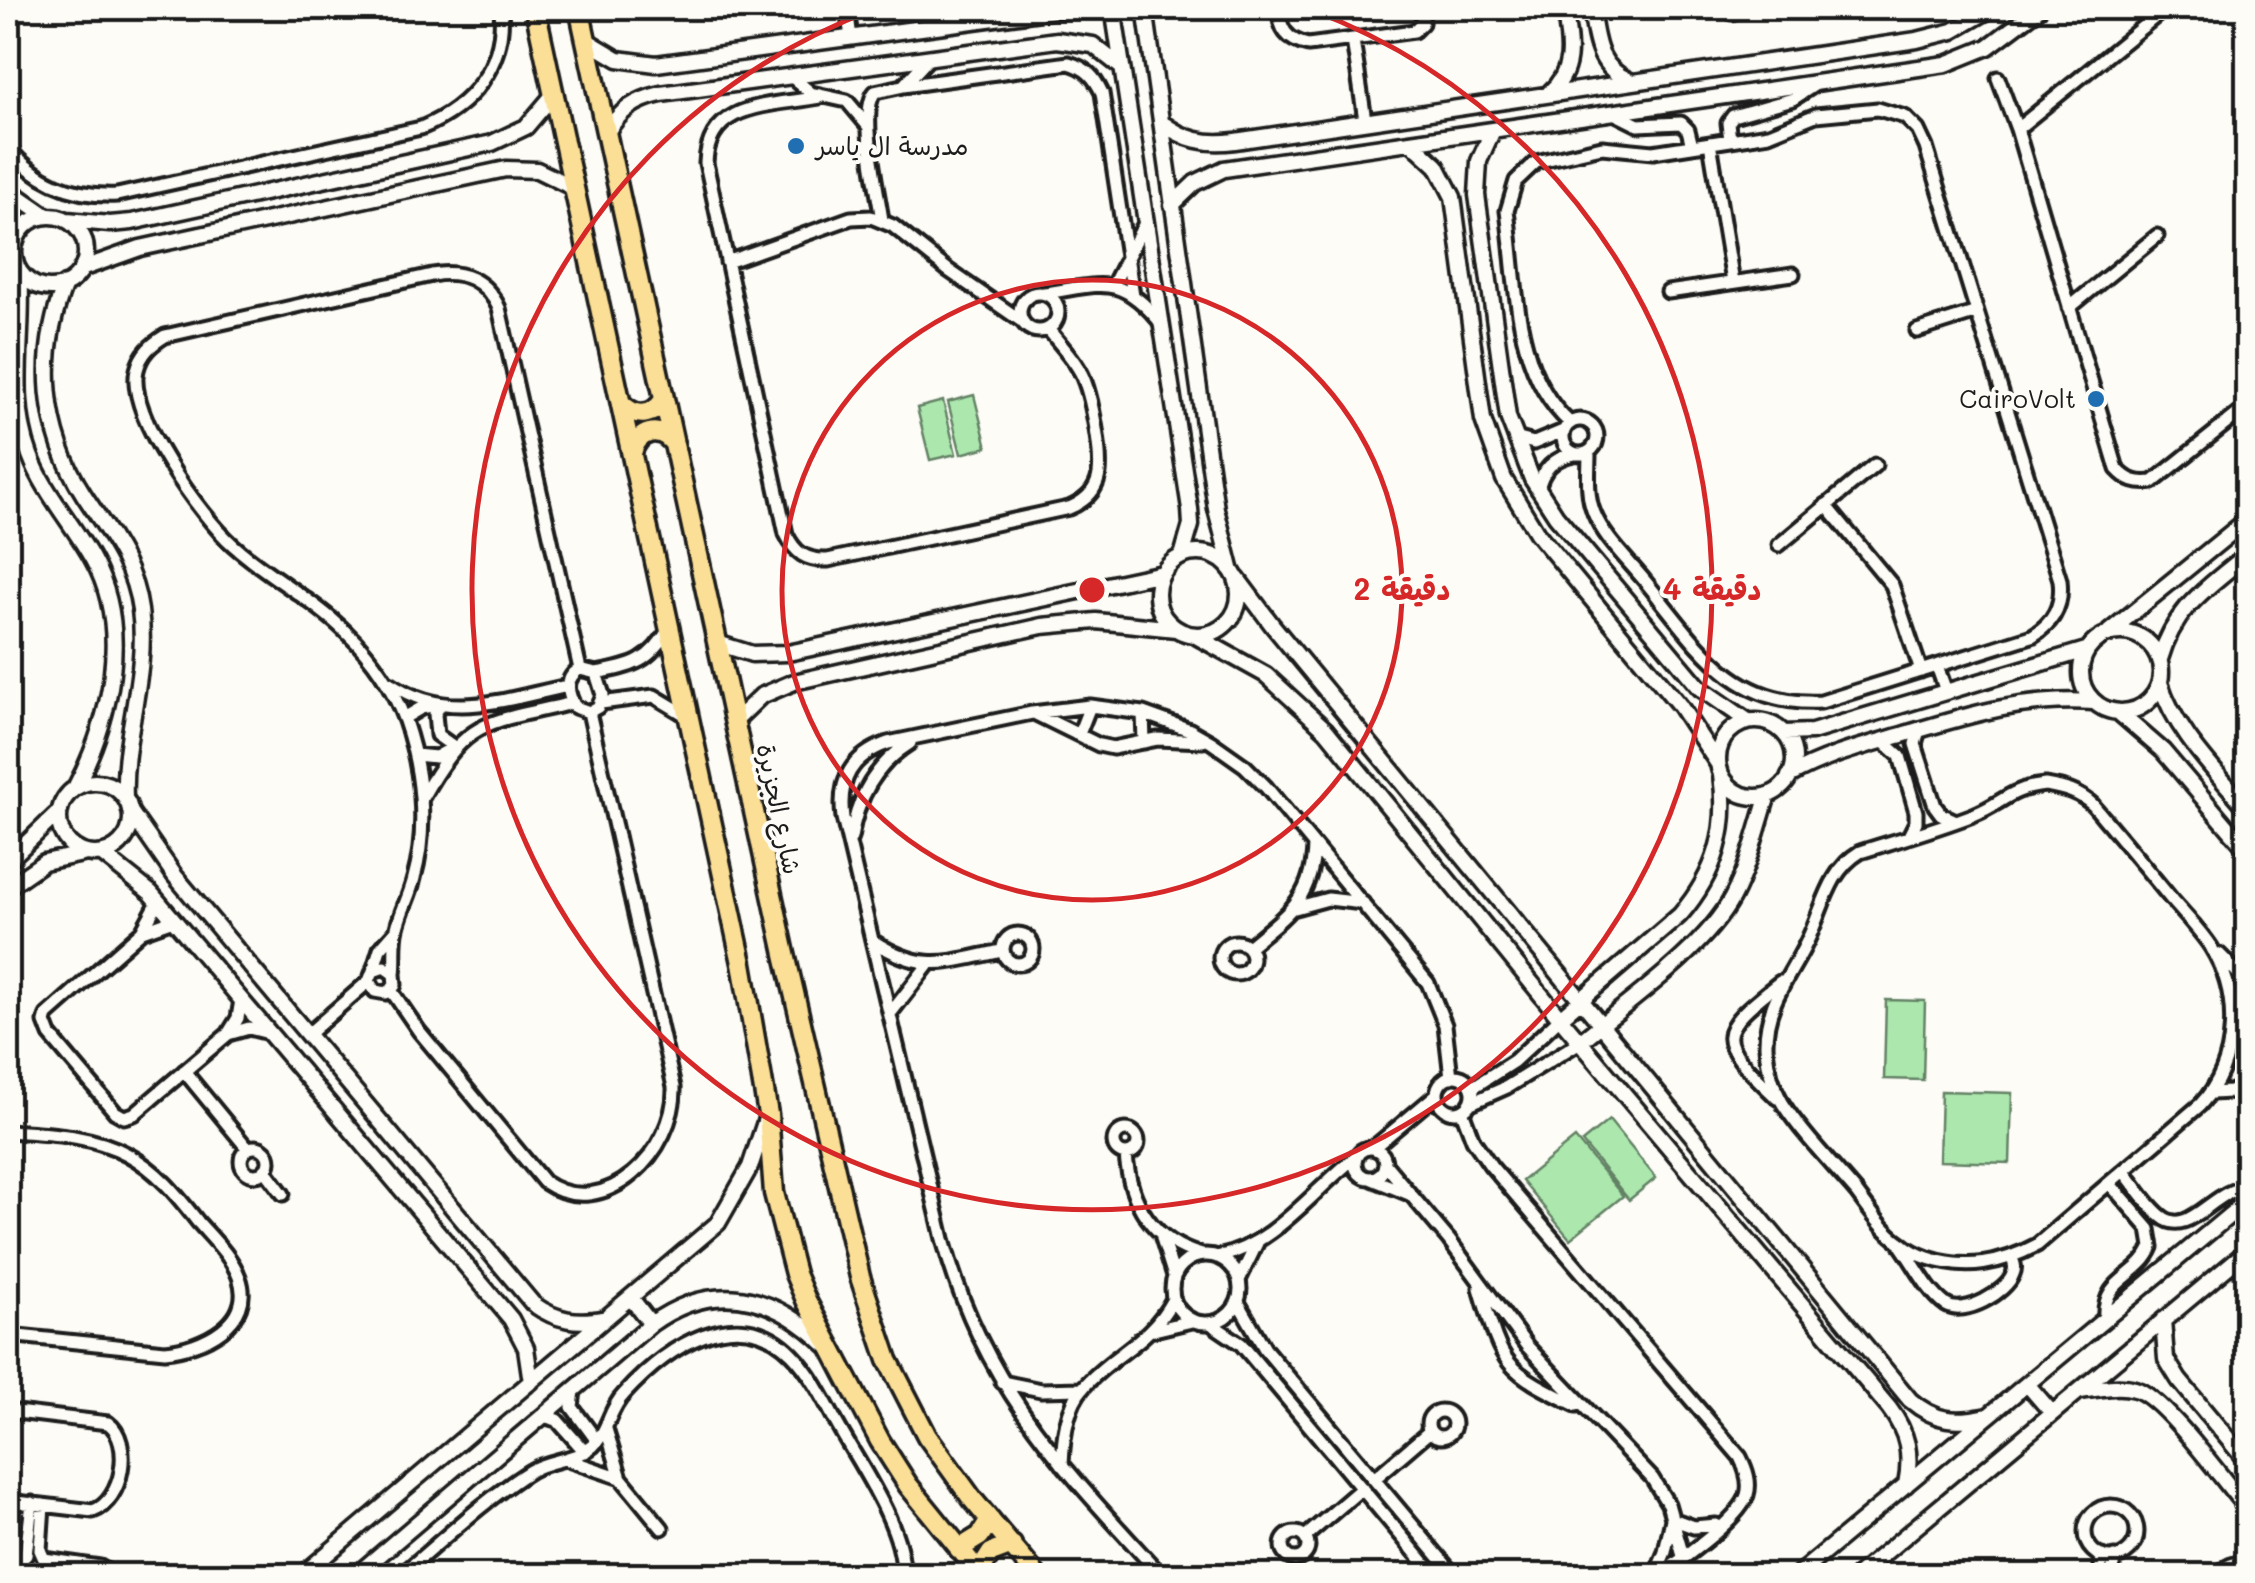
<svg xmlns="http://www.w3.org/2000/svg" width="2255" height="1583" font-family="Mali,'Playpen Sans Arabic',sans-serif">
<rect width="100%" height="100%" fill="#fdfcf7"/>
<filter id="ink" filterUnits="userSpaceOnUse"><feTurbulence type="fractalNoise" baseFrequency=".01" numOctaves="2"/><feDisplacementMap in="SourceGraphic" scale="20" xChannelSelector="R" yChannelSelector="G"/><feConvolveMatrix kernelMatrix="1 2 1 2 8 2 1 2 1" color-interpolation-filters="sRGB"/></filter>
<g filter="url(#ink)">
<path fill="#ace8ae" stroke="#648265" stroke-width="2.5" d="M 974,395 L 987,447 L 961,454 L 948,402 Z
M 943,401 L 956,454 L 930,460 L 917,408 Z
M 1886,1000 L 1925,1001 L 1923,1080 L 1884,1079 Z
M 1941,1091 L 2012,1093 L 2010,1163 L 1939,1161 Z
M 1609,1120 L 1656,1178 L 1629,1200 L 1582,1142 Z
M 1575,1138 L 1623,1196 L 1570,1239 L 1522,1181 Z"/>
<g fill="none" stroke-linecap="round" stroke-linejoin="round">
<defs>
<path id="minor" d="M 847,8 L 851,38
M 1278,8 C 1280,29 1286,40 1308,45 L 1414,31 L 1422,23 L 1423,8
M 1731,8 L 1732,13
M 1353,40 L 1365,120
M 792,77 L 811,93 L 847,101 L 868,126
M 1998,78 L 2017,129 L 2117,469 C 2128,481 2137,484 2153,482 L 2248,406
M 903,86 L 1069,63 C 1086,68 1094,76 1102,93 L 1133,295
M 820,97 C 773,106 708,101 706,163 L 786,534 C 795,553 806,561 828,560 L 1069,508 C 1081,503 1092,496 1097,482 C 1105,463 1091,392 1081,373 C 1073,357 1059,343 1048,329
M 1614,113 L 1638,125 L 1681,123 L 1688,130 L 1692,146
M 2017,129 L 2166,8
M 1730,140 L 1728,123 L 1733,116 L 1793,99 L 1816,84
M 1710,143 L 1733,282
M 8,148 C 37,182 72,197 117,195 L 421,128 C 472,107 506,65 501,8
M 882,220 C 878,192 859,111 875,92 L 903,86 L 930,57
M 727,262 L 851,218 L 871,217 L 893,226 L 948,270 L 1023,322
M 1114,283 L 1146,221
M 1668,292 L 1793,274
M 1044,293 C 1102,285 1119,272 1161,323
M1020 312a19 19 0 1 1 38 0a19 19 0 1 1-38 0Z
M 2069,308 L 2157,236
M 1917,331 L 1977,312
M1563 437a17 17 0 1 1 34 0a17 17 0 1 1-34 0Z
M 1570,423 C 1513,372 1517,282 1507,211 L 1516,181 L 1536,162 L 1602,147 L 1653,152 L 1769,134 L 1816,115 L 1878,109 L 1905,117 L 1918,130 L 1926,147 L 2060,580 C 2063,605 2054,623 2032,636 L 1821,702 C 1731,707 1696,642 1645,581 C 1628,560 1604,538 1594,513 C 1586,494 1589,472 1589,452
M 1515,438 L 1534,443 L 1563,431
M 1538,490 C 1542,469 1554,458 1574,454
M 1826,505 L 1892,585 L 1921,671
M 1779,545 L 1875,465
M 1937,666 L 1946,691
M 580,669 L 596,673 L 603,695 L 598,707 L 589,712 L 575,707 C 567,693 564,678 580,669 Z
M 596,673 C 634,666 650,662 670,627
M 390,683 C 449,723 503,699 568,686
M 601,703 L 654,696 L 689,717
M 1143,713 L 1144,742
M 1036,714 L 1099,745 L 1113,748 L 1157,739 L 1203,741
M 404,718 L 421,708 L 436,705
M 1919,730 L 1915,744 L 1935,806 L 1941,814 L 1956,821
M 1079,734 L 1090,706
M 1882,740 L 1900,756 L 1916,812 L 1916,822 L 1909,836
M 415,755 L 436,757 L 454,747 L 437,735 L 435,714 L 440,705
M 2045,785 C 2064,788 2079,792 2093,805 C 2119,836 2146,868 2172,900 C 2185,915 2200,930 2211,947 C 2241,995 2239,1063 2200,1105 L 2037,1245 C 2001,1264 1967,1271 1928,1258 C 1919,1255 1908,1249 1901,1243 C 1883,1231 1869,1209 1856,1192 C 1832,1164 1803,1135 1783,1104 C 1773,1087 1767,1066 1766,1046 C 1765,1001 1794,973 1810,935 C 1824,904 1830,870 1860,852 C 1898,840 1937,829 1973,815 C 2004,803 2008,789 2045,785 Z
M 422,798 C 468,716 486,724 572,703
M 851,838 C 857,799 875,765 910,743
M 1295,908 L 1328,899 L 1363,903
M 173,920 L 142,931 L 47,1015 L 45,1022 L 50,1035 L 115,1112 L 124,1117 L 134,1114 L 228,1034 L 238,1018 L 241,1000
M 142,931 L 158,902
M1003 949a15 15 0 1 1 30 0a15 15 0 1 1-30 0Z
M 873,941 C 924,974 946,962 1002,951
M1220 958a16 16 0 1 1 32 0a16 16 0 1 1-32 0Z
M 1248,947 C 1286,915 1313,899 1314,845
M 2219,954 L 2248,983
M 373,971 L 380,949 L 395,932
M 394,974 C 396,959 393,942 397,928 C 401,911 410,895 414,878 C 428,828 422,770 405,721 C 393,688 372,657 347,633 C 313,599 269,577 233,545 C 201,517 126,413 137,370 C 141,353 152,344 165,336 L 432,275 C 462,269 486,280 499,308 L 580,669
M 391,990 L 386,993 L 375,991 L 369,981 L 373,971 L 384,967 L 394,974 L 395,985 L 391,990 L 419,1031 L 544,1182 C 605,1224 676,1150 674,1087 L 589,712
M 890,1014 L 928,965
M 228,1034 L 249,1028 L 269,1033
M 307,1035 L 369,981
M 184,1071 L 248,1149
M1437 1094a18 18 0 1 1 36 0a18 18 0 1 1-36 0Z
M 1472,1088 L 1514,1061 L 1560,1018
M 2212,1093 L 2230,1092 L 2248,1084
M 1777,1098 C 1716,1038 1711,1036 1780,982
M 1471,1103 L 1507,1087 L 1580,1042
M 1462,1111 L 1473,1140 L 1491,1166 L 1740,1457 C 1746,1469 1751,1482 1747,1495 C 1739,1520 1682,1558 1660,1576
M1114 1142a12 12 0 1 1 24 0a12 12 0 1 1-24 0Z
M 8,1131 C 48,1134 89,1134 127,1154 C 157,1170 177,1195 198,1222 C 212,1238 232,1257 239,1277 C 256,1323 201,1348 165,1351 L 8,1335
M241 1161a14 14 0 1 1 28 0a14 14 0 1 1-28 0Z
M1355 1163a15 15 0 1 1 30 0a15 15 0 1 1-30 0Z
M 1373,1148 L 1436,1095
M 1126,1154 C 1129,1202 1153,1242 1202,1255
M 1385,1164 L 1449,1240 L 1527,1346 L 1652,1478 L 1668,1504 L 1683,1556
M 265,1170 L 283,1194
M 2124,1172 C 2136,1186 2147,1205 2161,1216 C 2189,1240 2214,1187 2248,1188
M 1372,1179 L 1409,1194
M 1162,1238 L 1174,1276
M 1902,1247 C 1915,1265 1928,1292 1946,1305 C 1964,1317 2007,1292 2013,1274 C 2016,1267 2014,1264 2012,1258
M1172 1289a34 34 0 1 1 68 0a34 34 0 1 1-68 0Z
M 1217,1257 C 1274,1246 1313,1190 1357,1156
M 1239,1280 L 1257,1243
M 1480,1288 C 1503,1366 1502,1369 1576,1405
M 1238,1302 L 1265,1349 L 1455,1576
M 2105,1318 C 2102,1278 2139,1278 2152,1247 L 2149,1229 L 2110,1184
M 1210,1323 L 1241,1344 L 1435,1576
M 1154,1330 L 1192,1321
M 1002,1382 L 1041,1390 L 1081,1389
M 574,1390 L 572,1407 L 597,1441
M 8,1411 L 108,1423 C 133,1441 123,1501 93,1511 L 8,1501
M1428 1424a13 13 0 1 1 26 0a13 13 0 1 1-26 0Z
M 543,1416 L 557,1420 L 585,1452
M 606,1429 L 621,1478 L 662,1528
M 568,1460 L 621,1478
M 1062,1464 C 1063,1440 1066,1407 1083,1388 C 1113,1353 1149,1344 1173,1299
M 1374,1479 L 1430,1431
M 43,1505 L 40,1550 L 44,1559 L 100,1567 L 115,1576
M2085 1532a26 26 0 1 1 52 0a26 26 0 1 1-52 0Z
M1282 1546a13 13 0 1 1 26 0a13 13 0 1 1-26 0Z
M 1305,1537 L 1362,1488
M 8,1561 L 20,1561 L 26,1555 L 32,1503
M 400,1576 C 439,1543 488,1497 530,1471 C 550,1459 575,1461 593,1446 C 608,1432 609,1409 624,1394 C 666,1348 737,1298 792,1354 C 811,1373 825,1401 837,1424 C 860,1466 905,1528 903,1576
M 1162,1576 C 1063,1467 985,1390 944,1243 L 843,818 C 838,780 851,756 888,743 L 1032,713 L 1090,706 L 1143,713 L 1190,730 L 1211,742 L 1245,766 L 1266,787 L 1428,983 L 1445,1025 L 1451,1077
M 1655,1576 L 1665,1552 L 1672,1519 L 1694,1527 L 1716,1525
M 2100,1576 L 2102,1556
M 2112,1576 L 2114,1557
M 2217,1576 C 2226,1566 2234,1561 2248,1564"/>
<path id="tertiary" d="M 1113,8 L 1190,509 L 1191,525 L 1182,556
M 1145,8 L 1216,509 L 1231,568
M 1591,8 C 1596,40 1597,67 1630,81
M 586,40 L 618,59 L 656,64 L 1070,8
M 1549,93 C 1577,69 1569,40 1564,8
M 1161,122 C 1184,140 1206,145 1235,141 L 1917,40 L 1953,31 L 1993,8
M 1493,130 L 1479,161 L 1477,195 L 1508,417 L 1532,479 L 1556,516 L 1700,688 L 1748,721
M 606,134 C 620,110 635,100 661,94 L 1057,40 L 1093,45 L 1121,67
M 1411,142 L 1437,166 L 1453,197 L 1483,420 L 1504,479 L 1537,533 L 1680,706 L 1718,764
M 8,189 L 47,216
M 1172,205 L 1195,183 L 1224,169 L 1946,64 L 1988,47 L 2040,8
M14 252a36 36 0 1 1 72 0a36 36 0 1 1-72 0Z
M 67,220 L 110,224 L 132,222 L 492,143 L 526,127 L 554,94
M 81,269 L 140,248 L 506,169 L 537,170 L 576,189
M 20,272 C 25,333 8,397 30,455 C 44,493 74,525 93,560 C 132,630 110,722 75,788
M 65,284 C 37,355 43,431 84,495 C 108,532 134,564 140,610 C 149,674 122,735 125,798
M1157 594a41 41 0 1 1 82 0a41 41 0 1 1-82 0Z
M 1237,578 L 1273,626 L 1910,1400 C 1936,1422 1956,1423 1988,1416
M2081 672a40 40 0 1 1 80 0a40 40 0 1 1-80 0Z
M 2109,632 L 2248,519
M 1194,635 L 1266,675 L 1326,730 L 1560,1018 L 1889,1408 C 1908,1433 1912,1454 1906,1485
M 717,643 L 752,654 L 788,653 L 1163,573
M 2160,659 C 2175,607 2208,587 2248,554
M 2160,683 C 2176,733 2215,770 2248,810
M 2118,712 L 2163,751 L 2248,851
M1718 759a38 38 0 1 1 76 0a38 38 0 1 1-76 0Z
M 734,722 L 761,696 L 794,682 L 1042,626 L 1096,621 L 1176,629
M 1784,733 L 1812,732 L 2086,650
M 1789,776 C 1826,755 1865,746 1905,734 C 1968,715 2026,697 2093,702
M59 818a36 36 0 1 1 72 0a36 36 0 1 1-72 0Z
M 130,811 L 175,876 L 533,1304 C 557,1321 577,1324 606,1318
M 102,854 L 151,893 L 511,1319 L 526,1348 L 531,1382
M 8,861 L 60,811
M 8,887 L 44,862 L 83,854
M 1560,1018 L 1680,915 C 1716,873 1729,829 1721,775
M 1580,1042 C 1626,1003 1704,950 1732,898 C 1749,866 1757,829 1768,795
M 631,1298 L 651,1324
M 2163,1320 L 2166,1359 L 2179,1380 L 2248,1463
M 2027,1384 L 2052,1413
M 2080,1391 C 2098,1389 2118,1384 2135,1389 C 2164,1397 2225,1483 2248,1510
M 301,1576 L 718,1223 L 750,1167 L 766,1119
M 355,1576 L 651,1324 C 714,1279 773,1294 826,1345
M 1796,1576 L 2248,1200
M 1857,1576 L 2248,1250"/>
<path id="primary" d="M 535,8 L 742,963 L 768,1114 L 774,1193 L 795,1274 L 806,1300 L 880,1441 L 908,1485 L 982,1576
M 579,8 L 785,954 L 860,1277 L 888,1360 L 927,1436 L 973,1500 L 1037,1576
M 622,404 C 637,419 654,416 664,399
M 632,453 C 638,430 660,425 674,444
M 959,1549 L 980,1536 L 990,1520
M 979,1572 L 991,1553 L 1012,1545"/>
</defs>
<use href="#minor" stroke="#1c1c1c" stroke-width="19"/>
<use href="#tertiary" stroke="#1c1c1c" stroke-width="21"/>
<use href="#primary" stroke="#1c1c1c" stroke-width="25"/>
<use href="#minor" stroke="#fdfcf7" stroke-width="11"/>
<use href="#tertiary" stroke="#fdfcf7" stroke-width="14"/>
<use href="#primary" stroke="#fbdf96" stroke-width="18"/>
</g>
</g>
<g fill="none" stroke="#d62828" stroke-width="5">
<circle cx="1092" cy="590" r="310"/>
<path d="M1309 9A620 620 0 1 1 875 9"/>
</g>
<g fill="#1f6fb2" stroke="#fdfcf7" stroke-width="4">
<circle cx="796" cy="146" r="10"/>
<circle cx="2096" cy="399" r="10"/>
</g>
<g text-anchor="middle" stroke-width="8" stroke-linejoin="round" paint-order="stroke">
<g font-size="25" fill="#1c1c1c" stroke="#fdfcf7" text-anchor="start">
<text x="816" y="155">مدرسة ال ياسر</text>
<text x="2076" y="408" text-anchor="end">CairoVolt</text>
</g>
<g font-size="25" fill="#1c1c1c" stroke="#fdfcf7">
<text transform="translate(779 809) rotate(78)" y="9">شارع الجزيرة</text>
</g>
</g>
<circle cx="1092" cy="590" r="15" fill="#d62828" stroke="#fdfcf7" stroke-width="5"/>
<g font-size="30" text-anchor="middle" font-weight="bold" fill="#d62828" stroke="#fdfcf7" stroke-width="8" stroke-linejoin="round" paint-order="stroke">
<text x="1402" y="600">2 دقيقة</text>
<text x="1712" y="600">4 دقيقة</text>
</g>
<rect width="2255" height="1583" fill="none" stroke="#fdfcf7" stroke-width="40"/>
<rect x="20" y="20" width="2215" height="1543" fill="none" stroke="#1c1c1c" stroke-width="4" filter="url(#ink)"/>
</svg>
